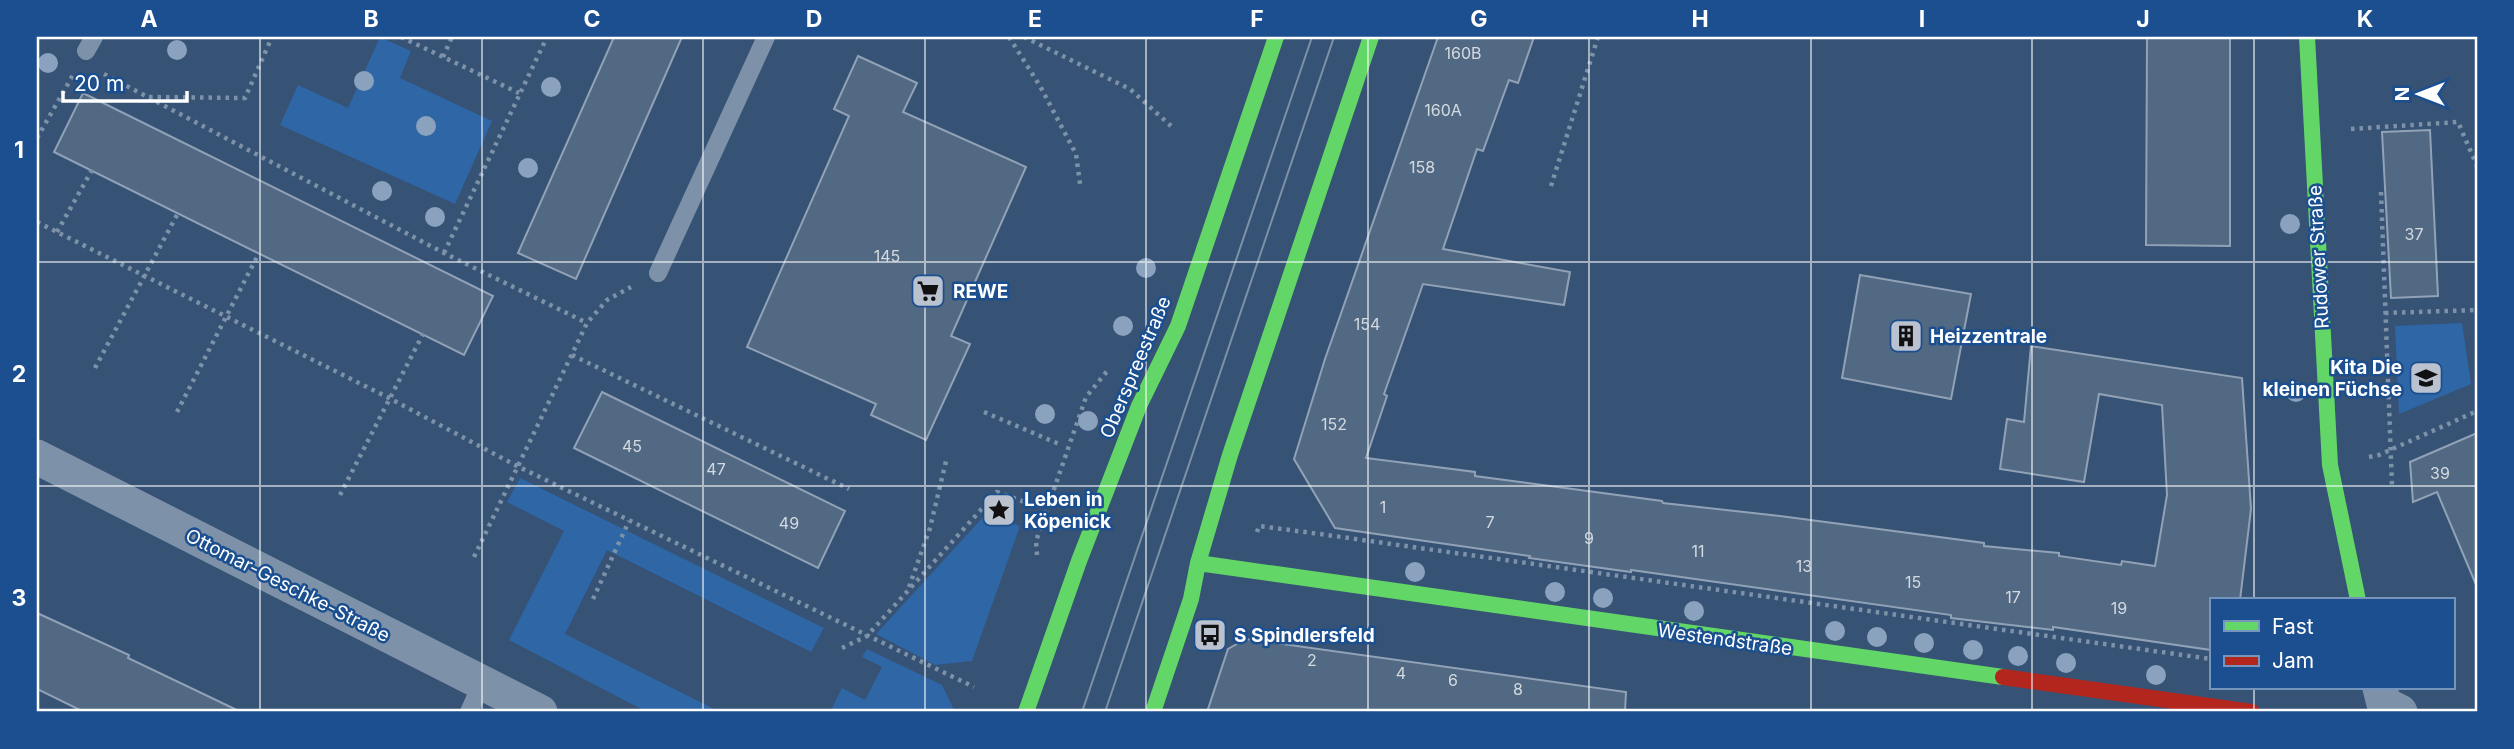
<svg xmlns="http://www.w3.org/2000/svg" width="2514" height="749" font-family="Inter,sans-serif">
<rect width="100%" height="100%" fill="#365274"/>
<path fill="#2f66a5" d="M 380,37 L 411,51 L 400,78 L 492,121 L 455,204 L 280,125 L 298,85 L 348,108 Z
M 2462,323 L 2471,384 L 2399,414 L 2395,326 Z
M 520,478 L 824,628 L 811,652 L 607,550 L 565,634 L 720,712 L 647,712 L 509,640 L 564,531 L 507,502 Z
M 986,514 L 1020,526 L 972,661 L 935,665 L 876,634 Z
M 867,649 L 942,685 L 955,712 L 830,712 L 842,688 L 865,700 L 882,667 L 862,657 Z"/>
<path fill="#526984" stroke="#92a2b6" stroke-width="2" d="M 614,37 L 682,37 L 576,279 L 518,253 Z
M 1438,37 L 1534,37 L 1518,83 L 1509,80 L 1483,151 L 1477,149 L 1443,249 L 1570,272 L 1564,305 L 1423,284 L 1384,394 L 1387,396 L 1366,458 L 1475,472 L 1475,476 L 1662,501 L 1663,503 L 1780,516 L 1984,543 L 1984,546 L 2059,553 L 2059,556 L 2121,565 L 2122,561 L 2155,566 L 2167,495 L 2162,405 L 2099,394 L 2084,482 L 2000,469 L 2007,419 L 2024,422 L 2031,346 L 2242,378 L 2251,509 L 2240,600 L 2211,600 L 2211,650 L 2053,627 L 2053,630 L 1951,618 L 1951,615 L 1631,570 L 1631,572 L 1529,558 L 1530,556 L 1335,528 L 1294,459 L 1325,359 Z
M 2147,37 L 2230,37 L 2230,246 L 2146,245 Z
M 858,56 L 917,83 L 903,112 L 1026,167 L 951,336 L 970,344 L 926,440 L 871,415 L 876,404 L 747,347 L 849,116 L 834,109 Z
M 83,93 L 493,296 L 464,355 L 54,152 Z
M 2430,130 L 2438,296 L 2391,298 L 2382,132 Z
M 1860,275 L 1971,294 L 1951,399 L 1842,378 Z
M 602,392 L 845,511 L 818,568 L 574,448 Z
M 2477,433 L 2477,587 L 2437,492 L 2413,502 L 2410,462 Z
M 37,613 L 129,655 L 128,658 L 241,712 L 84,712 L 37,689 Z
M 1246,639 L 1626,692 L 1625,712 L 1207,712 L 1228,649 Z"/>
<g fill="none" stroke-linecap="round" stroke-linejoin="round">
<path stroke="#7d92a8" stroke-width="4.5" stroke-dasharray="3.5 5" stroke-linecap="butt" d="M 401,37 L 519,93
M 1009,37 L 1040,86 L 1076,154 L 1080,184
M 1024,37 L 1130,89 L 1171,126
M 443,57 L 452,37
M 104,74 L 444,253 L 587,323
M 149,97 L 245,98 L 272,37
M 2351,129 L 2458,122 L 2477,166
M 37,138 L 73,75
M 1551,186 L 1598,37
M 2381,192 L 2392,486
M 37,222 L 389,398 L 517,466 L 974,687
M 57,232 L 92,170
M 444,253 L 547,37
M 2385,313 L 2477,310
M 572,355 L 849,489
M 95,368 L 178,213
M 177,412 L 259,253
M 984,412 L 1059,444
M 2369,457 L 2379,455 L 2477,411
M 340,495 L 423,334
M 1257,532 L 1259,526 L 1320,534 L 2211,659
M 1037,555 L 1036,541 L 1086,397 L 1108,370
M 474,557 L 587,323 L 607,300 L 631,287
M 909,587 L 930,528 L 947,457
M 593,599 L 629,521
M 842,648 L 867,636 L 997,492 L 1036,506"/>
<path stroke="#7d92a8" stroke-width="18" d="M 86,51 L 94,37
M 658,273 L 766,37
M 469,712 L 482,683"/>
<path stroke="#7d92a8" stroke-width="35" d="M 37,457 L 540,712
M 2380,688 L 2384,704 L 2400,712"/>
<path stroke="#63d668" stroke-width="16" d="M 2307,37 L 2330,465 L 2358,600
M 1198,563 L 2003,677
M 1026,712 L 1079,561 L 1139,406 L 1178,326 L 1276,37
M 1153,712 L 1191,599 L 1198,563 L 1230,455 L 1371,37"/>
<path stroke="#b3261e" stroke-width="16" d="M 2003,677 L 2252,712"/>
<path stroke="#7e92a7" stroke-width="2" d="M 1082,712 L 1312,37
M 1105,712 L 1334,37"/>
</g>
<g fill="#8aa2be">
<circle cx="177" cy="50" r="10"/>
<circle cx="48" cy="63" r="10"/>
<circle cx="364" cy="81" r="10"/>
<circle cx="551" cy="87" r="10"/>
<circle cx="426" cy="126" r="10"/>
<circle cx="528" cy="168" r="10"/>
<circle cx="382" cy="191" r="10"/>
<circle cx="435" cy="217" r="10"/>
<circle cx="2290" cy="224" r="10"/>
<circle cx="1146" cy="268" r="10"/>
<circle cx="1123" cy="326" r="10"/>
<circle cx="2296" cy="392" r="10"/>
<circle cx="1045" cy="414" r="10"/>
<circle cx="1088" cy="421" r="10"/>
<circle cx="1415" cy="572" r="10"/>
<circle cx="1555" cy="592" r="10"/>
<circle cx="1603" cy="598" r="10"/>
<circle cx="1694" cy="611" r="10"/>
<circle cx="1835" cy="631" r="10"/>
<circle cx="1877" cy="637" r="10"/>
<circle cx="1924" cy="643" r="10"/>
<circle cx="1973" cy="650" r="10"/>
<circle cx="2018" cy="656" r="10"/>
<circle cx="2066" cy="663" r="10"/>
<circle cx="2156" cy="675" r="10"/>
</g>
<path fill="none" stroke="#fff" stroke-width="2" stroke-opacity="0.55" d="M 260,37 L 260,712M 482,37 L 482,712M 703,37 L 703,712M 925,37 L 925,712M 1146,37 L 1146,712M 1368,37 L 1368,712M 1589,37 L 1589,712M 1811,37 L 1811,712M 2032,37 L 2032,712M 2254,37 L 2254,600M 37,262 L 2477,262M 37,486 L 2477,486M 2254,688 L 2254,712"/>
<defs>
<symbol id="supermarket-square" viewBox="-11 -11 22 22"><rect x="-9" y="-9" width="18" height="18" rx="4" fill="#b9c2ce" stroke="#1b4f8f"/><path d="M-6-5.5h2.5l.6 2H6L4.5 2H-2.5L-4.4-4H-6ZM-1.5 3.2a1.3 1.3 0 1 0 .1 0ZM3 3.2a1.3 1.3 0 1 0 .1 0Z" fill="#111"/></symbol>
<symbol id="building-square" viewBox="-11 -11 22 22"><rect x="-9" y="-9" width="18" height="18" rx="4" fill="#b9c2ce" stroke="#1b4f8f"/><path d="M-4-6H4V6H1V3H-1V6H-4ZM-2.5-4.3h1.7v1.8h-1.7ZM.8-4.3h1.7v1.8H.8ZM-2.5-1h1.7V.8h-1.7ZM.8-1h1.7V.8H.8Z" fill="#111"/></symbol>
<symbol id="school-square" viewBox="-11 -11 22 22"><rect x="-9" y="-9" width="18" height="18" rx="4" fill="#b9c2ce" stroke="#1b4f8f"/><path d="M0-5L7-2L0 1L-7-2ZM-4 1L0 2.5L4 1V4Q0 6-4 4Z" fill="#111"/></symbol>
<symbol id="sight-square" viewBox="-11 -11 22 22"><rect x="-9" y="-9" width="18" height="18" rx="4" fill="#b9c2ce" stroke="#1b4f8f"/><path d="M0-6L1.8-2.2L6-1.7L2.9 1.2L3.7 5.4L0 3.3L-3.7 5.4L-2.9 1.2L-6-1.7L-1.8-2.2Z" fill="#111"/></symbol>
<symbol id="bus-square" viewBox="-11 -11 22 22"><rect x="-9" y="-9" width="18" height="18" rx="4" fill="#b9c2ce" stroke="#1b4f8f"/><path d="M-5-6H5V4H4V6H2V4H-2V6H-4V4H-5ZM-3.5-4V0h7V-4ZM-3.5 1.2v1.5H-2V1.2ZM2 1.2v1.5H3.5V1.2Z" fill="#111"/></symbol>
</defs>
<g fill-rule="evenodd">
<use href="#supermarket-square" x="909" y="272" width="38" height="38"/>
<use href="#building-square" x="1887" y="317" width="38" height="38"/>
<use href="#school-square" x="2407" y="359" width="38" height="38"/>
<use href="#sight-square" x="980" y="491" width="38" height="38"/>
<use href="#bus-square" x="1191" y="616" width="38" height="38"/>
</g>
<g text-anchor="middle" stroke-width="5" stroke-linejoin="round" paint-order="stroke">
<g font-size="16" fill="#d4dae0">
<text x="1463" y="59">160B</text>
<text x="1443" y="116">160A</text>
<text x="1422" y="173">158</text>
<text x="2414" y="240">37</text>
<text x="887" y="262">145</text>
<text x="1367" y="330">154</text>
<text x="1334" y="430">152</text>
<text x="632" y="452">45</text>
<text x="716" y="475">47</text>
<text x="2440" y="479">39</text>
<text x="1383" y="513">1</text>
<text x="1490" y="528">7</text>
<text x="789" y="529">49</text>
<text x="1589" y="544">9</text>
<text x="1698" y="557">11</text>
<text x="1804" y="572">13</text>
<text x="1913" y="588">15</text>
<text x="2013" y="603">17</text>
<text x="2119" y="614">19</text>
<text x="1312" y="666">2</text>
<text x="1401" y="679">4</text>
<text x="1453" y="686">6</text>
<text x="1518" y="695">8</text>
</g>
<g font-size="19" fill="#fff" stroke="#1b4f8f">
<text transform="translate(2318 257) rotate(-93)" y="7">Rudower Straße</text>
<text transform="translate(1135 367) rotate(-67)" y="7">Oberspreestraße</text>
<text transform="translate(288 585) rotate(27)" y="7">Ottomar-Geschke-Straße</text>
<text transform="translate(1725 639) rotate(8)" y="7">Westendstraße</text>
</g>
<g font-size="19" font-weight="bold" fill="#fff" stroke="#1b4f8f" text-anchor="start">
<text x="953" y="298">REWE</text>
<text x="1930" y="343">Heizzentrale</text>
<text x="2402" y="374" text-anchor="end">Kita Die<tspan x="2402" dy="22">kleinen Füchse</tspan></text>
<text x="1024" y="506">Leben in<tspan x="1024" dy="22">Köpenick</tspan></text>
<text x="1234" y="642">S Spindlersfeld</text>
</g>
</g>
<rect width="2514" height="749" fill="none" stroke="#1b4f8f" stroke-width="77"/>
<rect x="2210" y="598" width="245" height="91" fill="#1b4f8f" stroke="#7695bc" stroke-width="2"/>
<rect x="2224" y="621" width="35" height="10" fill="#63d668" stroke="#7695bc" stroke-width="2"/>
<text x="2272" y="634" font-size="21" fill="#ffffff">Fast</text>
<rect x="2224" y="656" width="35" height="10" fill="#b3261e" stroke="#7695bc" stroke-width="2"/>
<text x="2272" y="668" font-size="21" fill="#ffffff">Jam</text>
<g transform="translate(2419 94) rotate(270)" stroke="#1b4f8f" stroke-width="5" paint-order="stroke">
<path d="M0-5L12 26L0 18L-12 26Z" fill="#ffffff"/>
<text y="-10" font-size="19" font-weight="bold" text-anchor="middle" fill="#ffffff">N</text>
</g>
<path d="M63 91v10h124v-10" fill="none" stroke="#ffffff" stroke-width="3.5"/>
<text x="74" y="91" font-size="21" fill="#ffffff" stroke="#1b4f8f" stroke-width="5" paint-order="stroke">20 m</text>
<rect x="38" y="38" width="2438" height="672" fill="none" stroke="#fff" stroke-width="2.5"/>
<g font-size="23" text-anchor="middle" font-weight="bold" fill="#fff">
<text x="149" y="27">A</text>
<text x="371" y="27">B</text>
<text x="592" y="27">C</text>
<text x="814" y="27">D</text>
<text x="1035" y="27">E</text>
<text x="1257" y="27">F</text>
<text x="1479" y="27">G</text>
<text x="1700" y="27">H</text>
<text x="1922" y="27">I</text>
<text x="2143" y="27">J</text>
<text x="2365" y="27">K</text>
<text x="19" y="158">1</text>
<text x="19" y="382">2</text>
<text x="19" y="606">3</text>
</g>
</svg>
